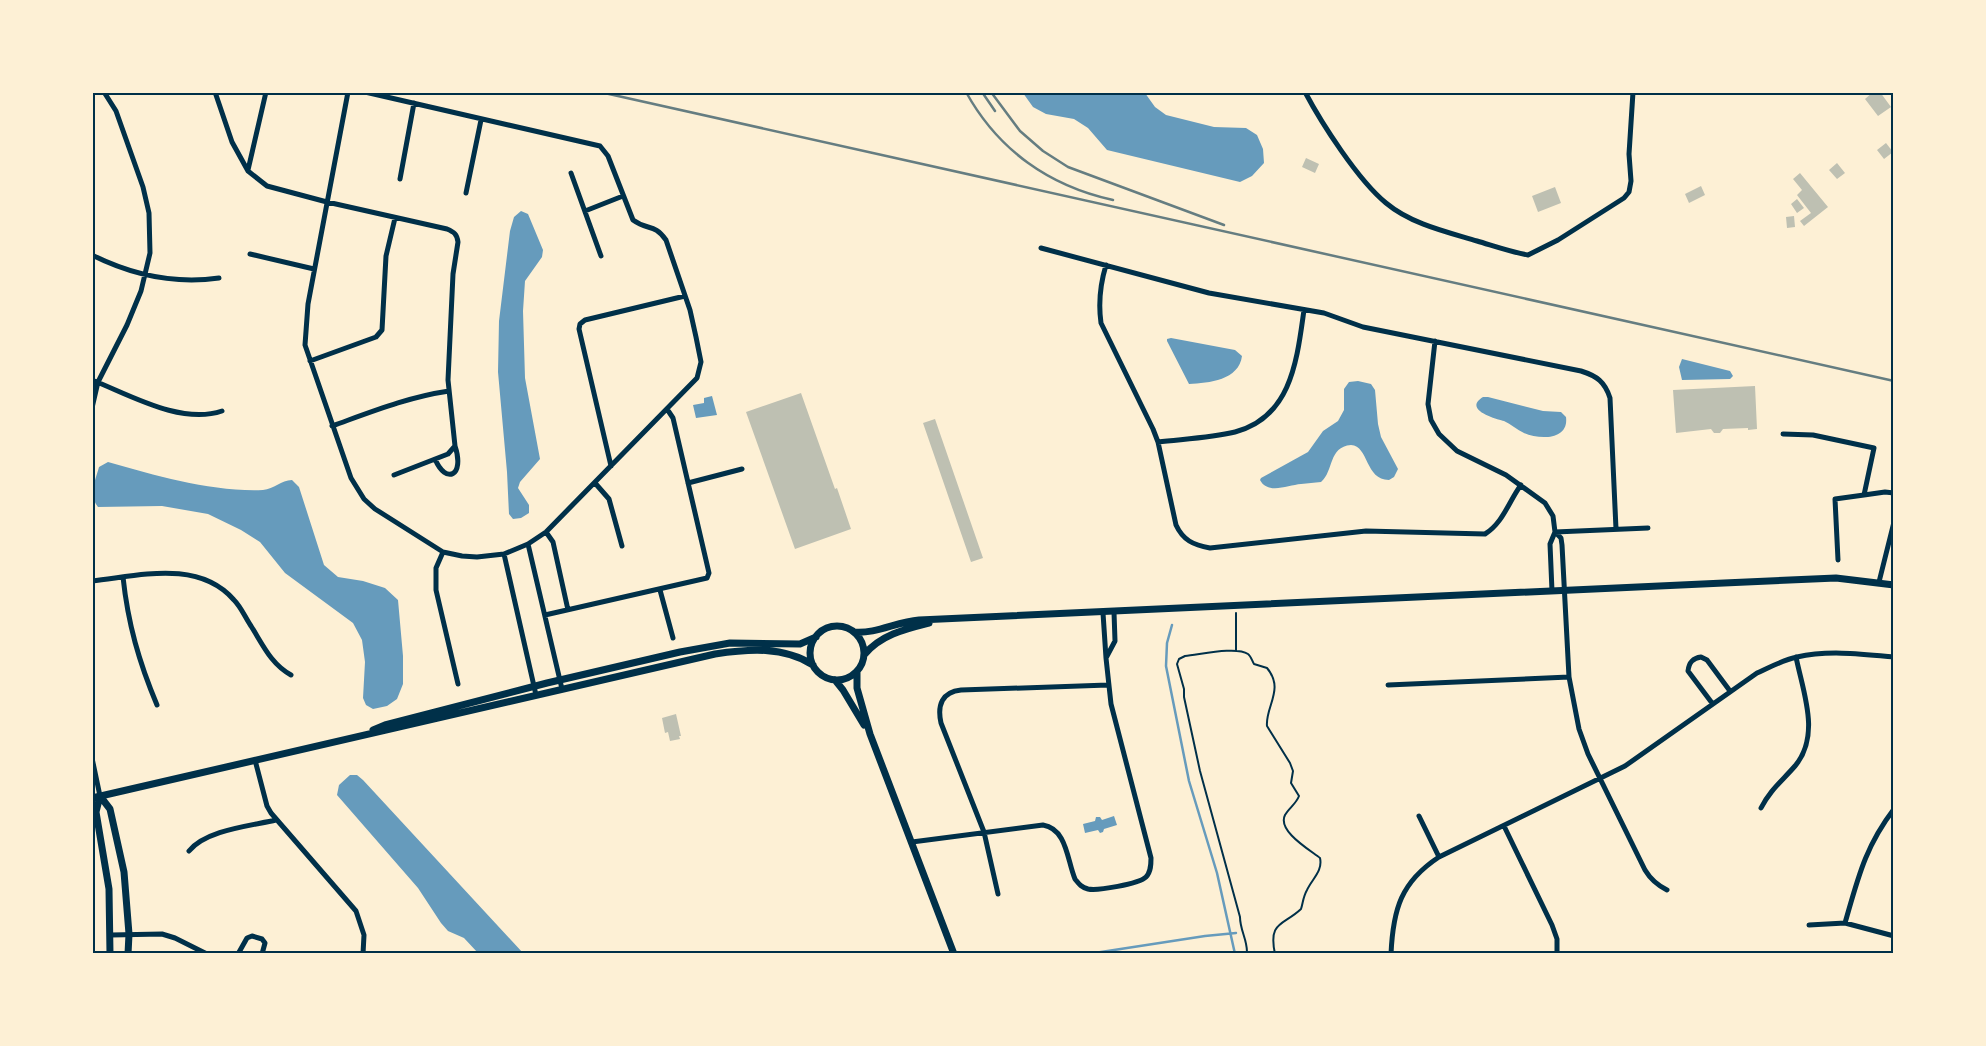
<svg xmlns="http://www.w3.org/2000/svg" width="1986" height="1046" font-family="Signika,sans-serif">
<rect width="100%" height="100%" fill="#fdf0d5"/>
<path fill="#669bbc" d="M 1023,93 L 1145,93 L 1155,107 L 1166,115 L 1214,127 L 1246,128 L 1257,135 L 1263,149 L 1264,163 L 1252,176 L 1240,182 L 1107,150 L 1088,128 L 1074,119 L 1046,114 L 1033,107 Z
M 521,211 L 528,214 L 543,250 L 542,257 L 525,281 L 523,311 L 525,378 L 540,459 L 520,482 L 518,488 L 529,505 L 529,513 L 521,518 L 513,519 L 509,514 L 507,472 L 498,372 L 499,321 L 510,231 L 514,217 Z
M 1171,338 L 1235,350 L 1242,356 C 1239,380 1209,383 1189,384 L 1167,341 L 1167,339 Z
M 1682,359 L 1730,371 L 1733,376 L 1730,379 L 1682,380 L 1679,367 Z
M 1358,381 L 1371,384 L 1375,390 L 1378,424 L 1381,437 L 1398,469 L 1394,477 L 1389,480 C 1365,480 1369,446 1351,445 C 1328,447 1334,471 1321,482 C 1314,483 1308,483 1301,484 C 1288,485 1268,495 1260,480 L 1261,478 L 1308,452 L 1323,431 L 1338,421 L 1344,410 L 1344,389 L 1349,382 Z
M 712,396 L 717,415 L 696,418 L 693,405 L 704,403 L 704,398 Z
M 1483,397 L 1488,397 L 1543,411 L 1561,412 L 1566,417 C 1569,440 1540,440 1524,433 C 1517,430 1511,424 1504,421 C 1497,419 1462,410 1483,397 Z
M 108,462 C 158,476 211,492 263,490 C 274,489 281,480 292,480 L 299,487 L 324,565 L 338,577 L 363,581 L 385,588 L 398,600 L 403,656 L 403,684 L 397,699 L 387,706 L 373,709 L 366,705 L 363,698 L 365,662 L 362,640 L 353,623 L 285,573 L 260,542 L 241,530 L 208,514 L 162,506 L 98,507 C 88,494 95,482 99,467 Z
M 350,775 L 357,775 L 363,780 L 523,953 L 478,953 L 464,938 L 448,931 L 441,923 L 418,888 L 337,795 L 339,785 Z
M 1114,816 L 1117,825 L 1104,829 L 1103,832 L 1100,833 L 1098,830 L 1085,833 L 1083,824 L 1095,821 L 1096,817 L 1100,817 L 1102,820 Z"/>
<g fill="none" stroke-linecap="round" stroke-linejoin="round">
<path stroke="#669bbc" stroke-width="2.5" d="M 1172,625 L 1167,643 L 1166,666 L 1189,781 L 1217,873 L 1235,954
M 1088,954 L 1205,936 L 1236,933"/>
</g>
<path fill="#bec0b2" d="M 1873,92 L 1880,92 L 1891,107 L 1878,116 L 1865,99 Z
M 1886,143 L 1893,152 L 1884,159 L 1877,150 Z
M 1306,158 L 1319,164 L 1315,173 L 1302,167 Z
M 1837,163 L 1845,173 L 1837,179 L 1829,170 Z
M 1800,173 L 1828,207 L 1804,226 L 1800,221 L 1811,213 L 1797,195 L 1802,190 L 1793,179 Z
M 1701,186 L 1705,195 L 1689,203 L 1685,194 Z
M 1555,187 L 1561,203 L 1538,212 L 1532,196 Z
M 1797,199 L 1804,208 L 1797,213 L 1791,204 Z
M 1794,216 L 1795,227 L 1787,228 L 1786,217 Z
M 1755,386 L 1757,429 L 1748,430 L 1748,428 L 1723,429 L 1720,433 L 1714,433 L 1711,429 L 1676,433 L 1673,390 Z
M 801,393 L 835,489 L 837,488 L 851,529 L 795,549 L 746,412 Z
M 935,419 L 983,558 L 971,562 L 923,423 Z
M 676,714 L 681,736 L 679,736 L 680,739 L 670,741 L 668,732 L 665,733 L 662,718 Z"/>
<g fill="none" stroke-linecap="round" stroke-linejoin="round">
<path stroke="#003049" stroke-width="2" d="M 1236,651 L 1236,613
M 1251,954 L 1247,952 C 1247,939 1240,930 1240,917 L 1200,771 L 1184,697 L 1184,689 L 1177,664 L 1179,659 L 1185,656 C 1199,655 1236,646 1248,654 C 1251,656 1252,661 1254,664 L 1267,668 C 1285,689 1265,707 1267,726 L 1290,763 L 1293,771 L 1291,783 L 1299,796 C 1296,804 1289,808 1285,815 C 1277,831 1310,850 1320,858 C 1323,871 1312,879 1307,890 C 1303,897 1303,903 1301,909 C 1283,926 1268,921 1275,954"/>
<path stroke="#003049" stroke-width="5" d="M 215,92 L 232,142 L 248,171 L 267,186 L 327,202 L 447,229 C 454,232 457,234 458,242 L 453,274 L 448,380 L 455,446 L 448,454 L 394,475
M 348,92 L 308,304 L 305,345 L 351,478 L 364,499 L 375,509 L 443,552 L 462,556 L 477,557 L 504,554 L 528,544 L 546,532 L 697,378 L 701,362 L 696,337 L 690,310 L 666,240 C 654,223 648,231 633,220 L 608,156 L 600,146 L 365,92
M 1305,92 C 1322,124 1358,180 1386,203 C 1411,224 1447,232 1477,241 C 1494,246 1511,252 1528,255 L 1558,240 L 1624,198 L 1629,192 L 1631,181 L 1629,154 L 1633,92
M 248,170 L 266,92
M 571,173 L 601,256
M 400,179 L 414,103
M 466,193 L 481,120
M 585,211 L 623,196
M 1041,248 L 1209,293 L 1324,313 L 1363,327 L 1581,371 C 1597,376 1605,382 1610,398 L 1616,529
M 250,254 L 314,269
M 92,255 C 132,275 176,284 219,278
M 1106,265 C 1100,285 1098,302 1101,323 L 1153,429 L 1158,442 L 1176,525 C 1183,540 1193,545 1210,548 L 1366,531 L 1485,534 C 1503,523 1509,501 1521,485
M 1435,341 L 1428,404 L 1431,420 L 1439,434 L 1457,451 L 1506,475 L 1545,503 L 1553,516 L 1555,532 L 1648,528
M 310,361 L 376,337 L 382,330 L 386,256 L 395,218
M 92,380 C 130,395 181,425 222,411
M 92,408 L 98,382 L 127,325 L 141,291 L 150,253 L 149,213 L 143,187 L 116,111 L 104,92
M 332,426 C 371,412 408,397 449,391
M 1783,434 L 1813,435 L 1874,448 L 1864,495 L 1885,492 L 1894,493
M 1158,442 C 1183,439 1210,438 1235,432 C 1292,417 1297,359 1304,310
M 435,459 C 446,485 465,476 455,446
M 611,466 L 579,329 L 580,324 L 585,320 L 685,296
M 595,483 L 609,499 L 622,546
M 688,483 L 742,469
M 546,532 L 553,542 L 568,610
M 528,544 L 562,689
M 443,552 L 436,568 L 436,590 L 458,684
M 504,554 L 536,695
M 1838,560 L 1835,499 L 1864,495
M 123,577 C 128,624 139,662 157,705
M 92,581 C 139,576 198,559 234,600 C 241,607 245,617 251,626 C 263,645 271,664 291,675
M 1879,582 L 1894,522
M 660,590 L 673,638
M 1552,591 L 1550,544 L 1555,532 L 1561,538 L 1562,545 L 1569,677 L 1579,729 L 1588,754 L 1645,870 C 1651,880 1657,885 1667,890
M 1103,613 L 1106,658 L 1115,641 L 1114,612
M 545,615 L 707,578 L 709,573 L 673,418 L 667,409
M 1388,685 L 1569,677
M 1712,703 L 1688,671 C 1689,662 1693,658 1701,657 L 1707,660 L 1730,691
M 92,758 L 100,796
M 255,760 L 267,806 L 271,813 L 356,911 L 364,935 L 363,954
M 1761,808 C 1770,790 1782,781 1795,766 C 1821,735 1803,692 1796,657
M 1419,816 L 1439,857
M 1504,826 L 1552,925 L 1557,939 L 1557,954
M 912,842 L 1043,825 C 1067,829 1067,860 1075,879 C 1079,884 1081,887 1088,889 C 1097,891 1139,884 1146,877 C 1151,872 1151,864 1151,858 L 1111,704 L 1106,658
M 189,851 C 206,830 250,826 276,820
M 998,894 L 984,832 L 941,723 C 937,705 942,692 961,690 L 1108,685
M 1845,923 C 1858,878 1865,847 1894,809
M 1809,925 L 1845,923 L 1894,936
M 111,935 L 162,934 L 175,938 L 207,954
M 238,954 L 247,938 L 252,936 L 262,939 L 265,943 L 262,954
M 1391,954 C 1393,909 1401,882 1439,857 L 1625,766 L 1757,673 C 1770,667 1783,660 1797,657 C 1827,650 1862,654 1894,657"/>
<path stroke="#003049" stroke-width="7" d="M810 653a27 27 0 1 1 54 0a27 27 0 1 1-54 0Z
M 854,632 C 876,634 896,622 919,620 L 1724,583 L 1836,578 L 1894,585
M 864,655 C 880,635 905,629 929,623
M 857,672 L 857,688 L 870,734 L 954,954
M 835,680 L 843,690 L 864,725
M 373,730 L 385,725 L 547,683 L 680,652 L 730,643 L 800,644 L 816,637
M 100,796 L 110,809 L 124,872 L 129,934 L 128,954
M 100,796 L 96,812 L 109,889 L 110,954
M 92,798 L 715,654 C 748,649 784,646 813,665"/>
<path stroke="#657d81" stroke-width="2.5" d="M 600,92 L 1894,381
M 966,92 C 998,150 1049,186 1113,200
M 982,92 L 995,111
M 991,92 L 1020,131 L 1043,151 L 1068,167 L 1224,225"/>
</g>
<rect width="1986" height="1046" fill="none" stroke="#fdf0d5" stroke-width="188"/>
<rect x="94" y="94" width="1798" height="858" fill="none" stroke="#003049" stroke-width="2"/>
</svg>
